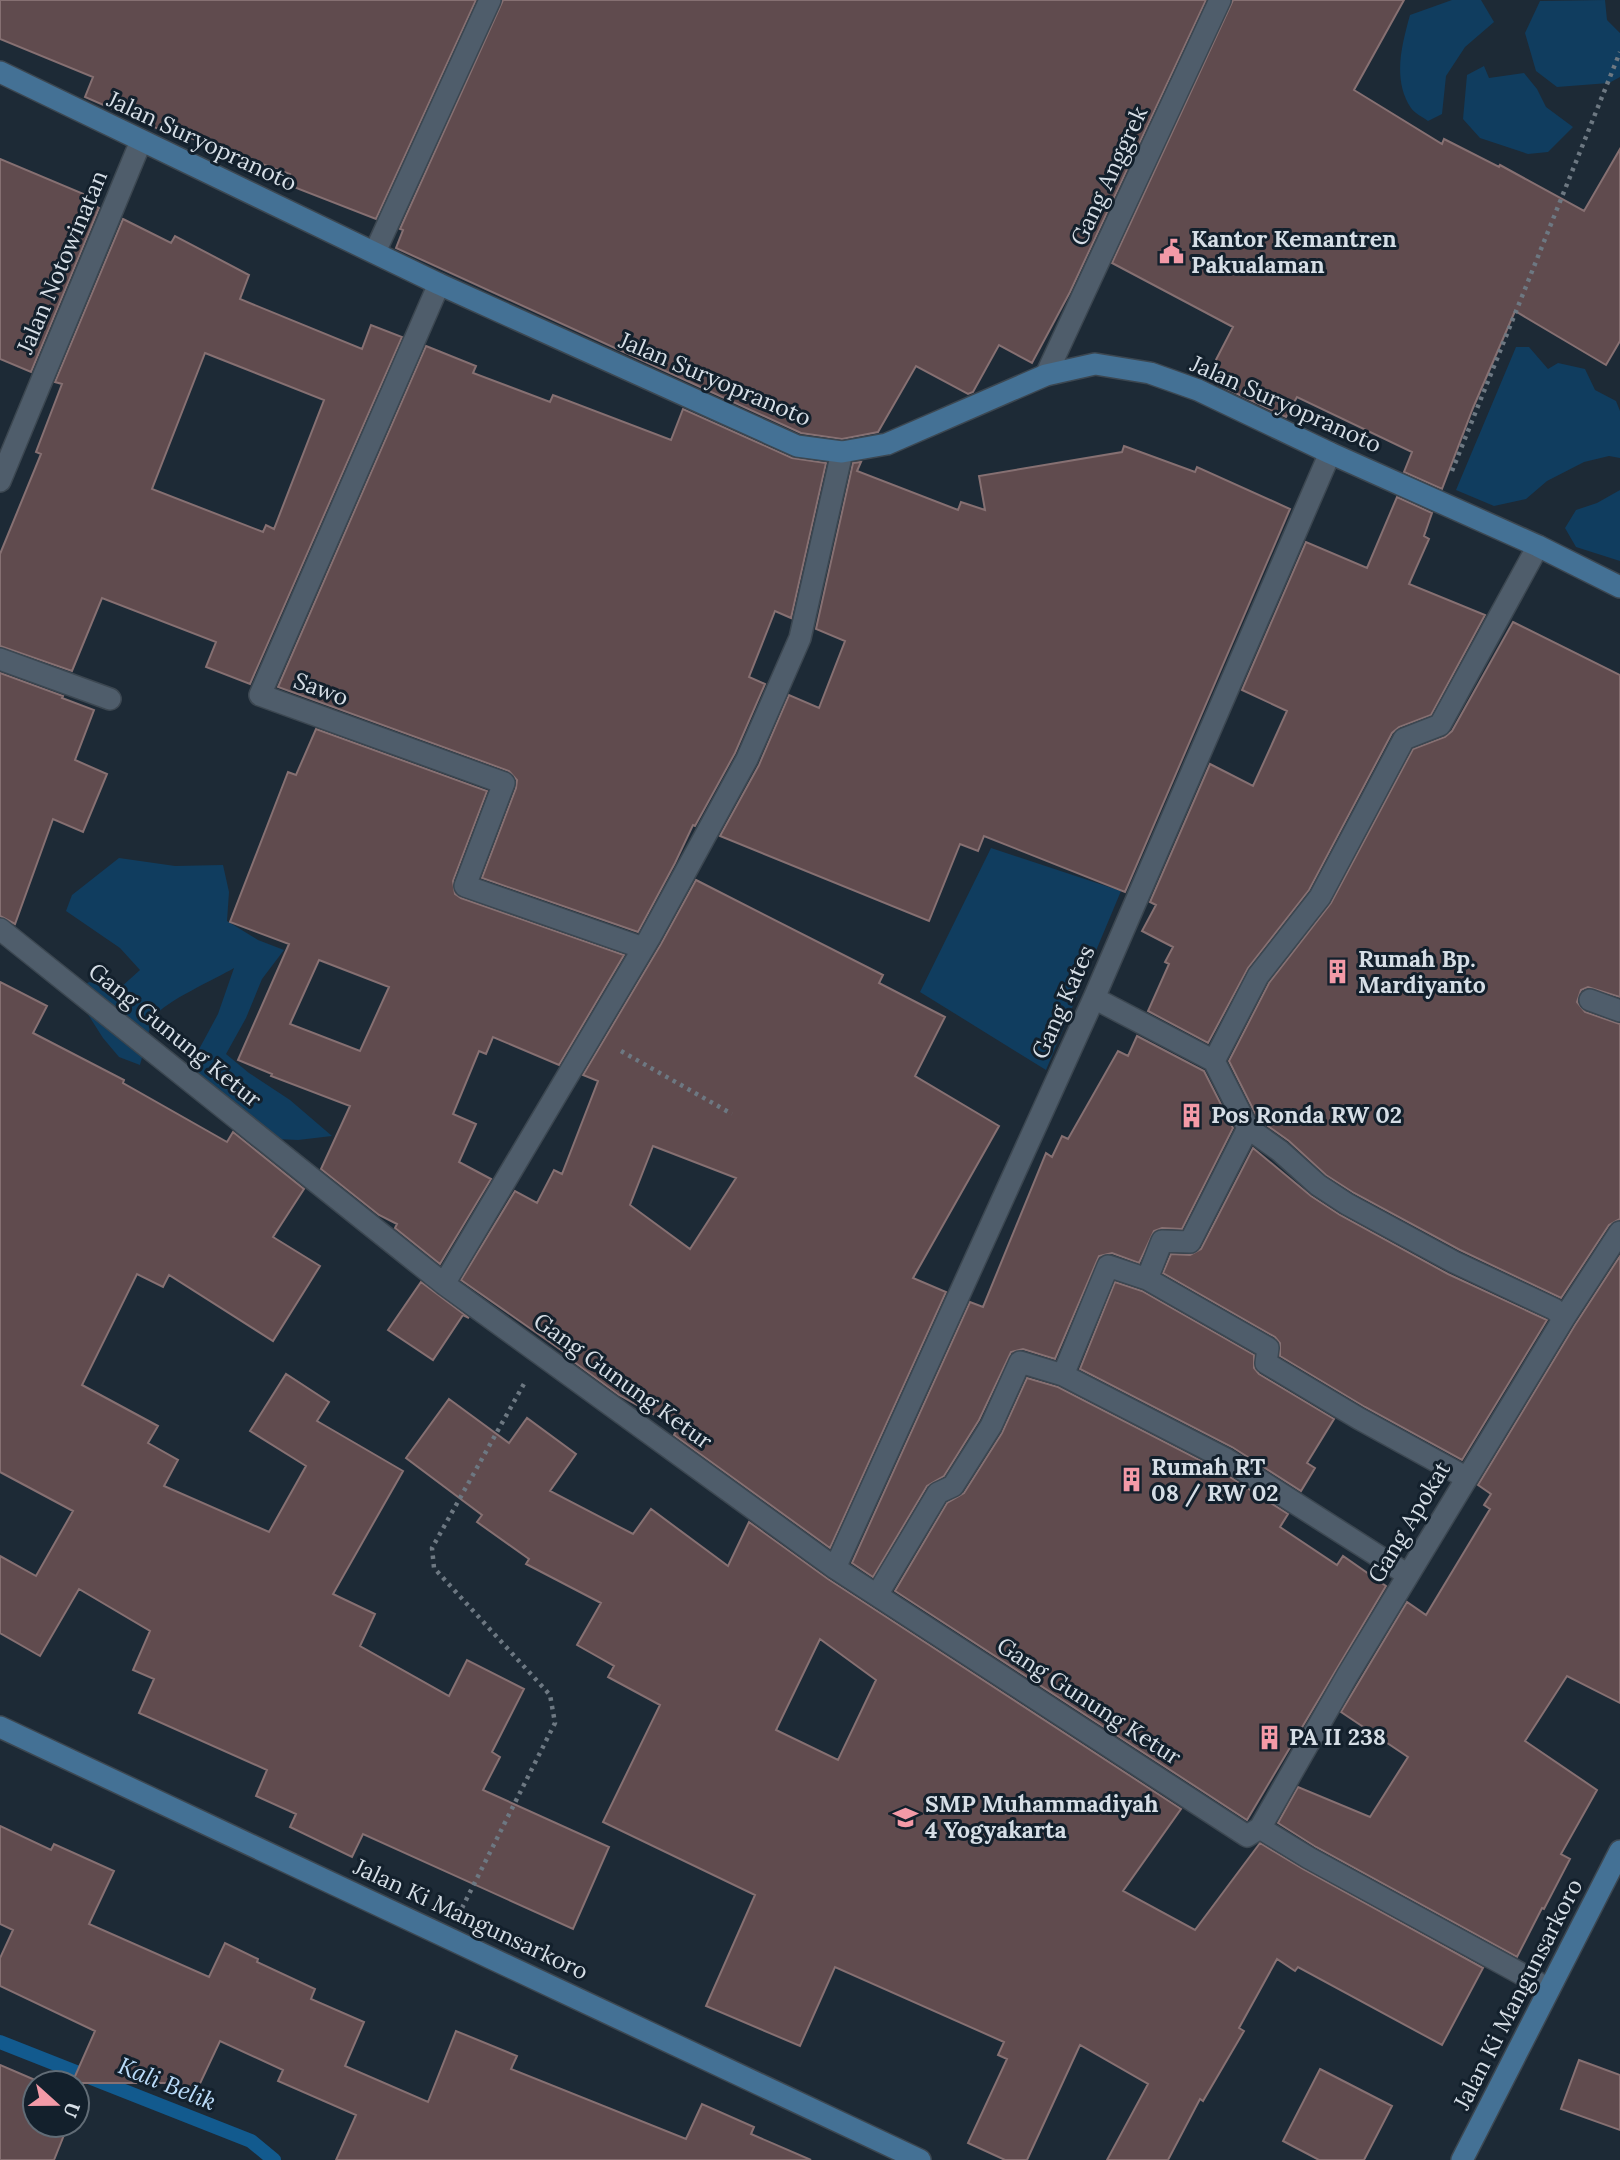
<svg xmlns="http://www.w3.org/2000/svg" width="1620" height="2160" font-family="Lora,serif">
<rect width="100%" height="100%" fill="#1d2a36"/>
<path fill="#103d5f" d="M 1452,0 L 1481,0 L 1494,22 L 1465,47 L 1446,76 L 1442,114 L 1428,121 C 1423,117 1414,113 1411,108 C 1392,80 1402,44 1410,15 Z
M 1605,0 L 1607,20 L 1620,33 L 1620,77 L 1609,83 L 1557,87 L 1536,71 L 1525,33 L 1540,1 Z
M 1484,66 L 1489,78 L 1524,73 L 1537,89 L 1546,107 L 1573,127 L 1548,152 L 1528,154 L 1480,138 L 1463,119 L 1467,75 Z
M 1516,347 L 1529,347 L 1548,369 L 1558,363 L 1585,369 L 1595,390 L 1616,401 L 1620,411 L 1620,458 L 1609,456 L 1584,462 L 1547,481 L 1526,499 L 1494,506 L 1456,490 Z
M 1620,490 L 1620,561 L 1576,547 L 1565,528 L 1576,510 L 1597,503 Z
M 991,848 L 1121,891 L 1046,1070 L 920,992 Z
M 119,858 L 175,866 L 223,865 L 229,892 L 227,921 L 258,940 L 284,950 L 262,979 L 246,1018 L 226,1054 L 249,1073 L 290,1100 L 332,1136 L 298,1140 L 276,1139 L 183,1079 L 218,1014 L 234,968 C 216,979 165,1001 154,1017 C 150,1023 143,1056 140,1065 L 119,1057 L 103,1038 L 82,1005 L 80,988 L 89,982 L 120,988 L 140,970 L 120,948 L 66,911 L 72,895 Z"/>
<g fill="none" stroke-linecap="round" stroke-linejoin="round">
<path stroke="#125a8e" stroke-width="14" d="M 0,2042 L 251,2141 L 274,2160"/>
</g>
<path fill="#604b4e" stroke="#867072" stroke-width="2" fill-rule="evenodd" d="M 0,0 L 476,0 L 376,219 L 286,184 L 290,174 L 171,131 L 170,134 L 85,97 L 93,77 L 0,39 Z
M 503,0 L 1206,0 L 1070,292 L 1032,363 L 999,345 L 973,392 L 968,394 L 916,366 L 878,432 L 842,439 L 801,433 L 396,248 L 403,230 L 400,229 Z
M 1233,0 L 1404,0 L 1354,90 L 1442,144 L 1444,139 L 1499,167 L 1500,165 L 1584,211 L 1620,149 L 1620,341 L 1606,365 L 1515,311 L 1473,408 L 1442,489 L 1404,472 L 1412,452 L 1297,397 L 1286,417 L 1206,379 L 1233,327 L 1112,263 Z
M 0,159 L 86,195 L 84,201 L 99,208 L 31,372 L 0,359 Z
M 123,219 L 171,243 L 175,236 L 249,275 L 240,299 L 362,349 L 371,325 L 402,337 L 250,684 L 206,667 L 216,642 L 102,598 L 72,671 L 0,646 L 0,554 L 41,454 L 36,452 L 62,384 L 55,382 ZM 205,353 L 324,400 L 274,529 L 266,525 L 263,532 L 152,489 Z
M 426,346 L 476,366 L 473,373 L 550,402 L 553,395 L 671,440 L 683,409 L 792,458 L 826,463 L 791,618 L 775,611 L 749,677 L 765,684 L 735,753 L 695,826 L 693,825 L 675,863 L 638,932 L 482,878 L 516,788 L 517,780 L 509,771 L 278,687 Z
M 1124,446 L 1195,472 L 1197,467 L 1290,509 L 1125,892 L 984,836 L 978,851 L 960,844 L 929,921 L 720,836 L 759,765 L 789,695 L 819,708 L 845,641 L 816,629 L 853,463 L 861,462 L 857,471 L 958,510 L 961,502 L 985,510 L 979,476 L 1122,452 Z
M 1397,497 L 1432,513 L 1424,536 L 1429,539 L 1409,584 L 1485,615 L 1431,715 L 1399,727 L 1392,733 L 1309,890 L 1248,968 L 1208,1043 L 1148,1011 L 1169,964 L 1165,962 L 1173,947 L 1142,931 L 1156,905 L 1150,902 L 1210,764 L 1253,786 L 1287,711 L 1242,690 L 1306,542 L 1367,568 Z
M 1513,622 L 1620,675 L 1620,997 L 1588,987 L 1581,990 L 1577,1002 L 1585,1012 L 1620,1024 L 1620,1219 L 1609,1225 L 1561,1298 L 1460,1250 L 1354,1193 L 1326,1175 L 1289,1141 L 1258,1119 L 1229,1061 L 1269,983 L 1331,903 L 1413,749 L 1445,737 L 1452,731 Z
M 0,673 L 63,696 L 62,698 L 94,710 L 75,760 L 107,774 L 83,832 L 53,819 L 15,924 L 0,916 Z
M 316,729 L 487,791 L 453,881 L 455,894 L 461,898 L 624,955 L 559,1065 L 493,1037 L 486,1054 L 479,1051 L 453,1114 L 476,1124 L 459,1162 L 491,1179 L 440,1264 L 395,1228 L 397,1224 L 379,1215 L 321,1169 L 350,1106 L 271,1076 L 272,1074 L 238,1060 L 289,944 L 230,922 L 288,772 L 296,775 ZM 319,960 L 389,987 L 360,1051 L 290,1024 Z
M 696,880 L 883,975 L 879,983 L 945,1017 L 915,1076 L 999,1126 L 913,1278 L 946,1292 L 830,1548 L 674,1435 L 678,1428 L 619,1395 L 570,1359 L 571,1357 L 461,1280 L 515,1191 L 537,1203 L 554,1170 L 562,1174 L 598,1081 L 583,1075 L 661,944 ZM 653,1146 L 736,1178 L 690,1249 L 630,1205 Z
M 0,982 L 47,1006 L 33,1033 L 124,1080 L 123,1083 L 227,1142 L 233,1132 L 304,1189 L 273,1237 L 320,1266 L 273,1341 L 169,1275 L 163,1287 L 137,1274 L 82,1385 L 158,1426 L 148,1443 L 178,1460 L 164,1486 L 269,1532 L 306,1466 L 250,1431 L 286,1374 L 329,1402 L 317,1421 L 403,1471 L 333,1594 L 375,1614 L 360,1646 L 449,1696 L 467,1660 L 524,1689 L 492,1752 L 500,1757 L 483,1790 L 609,1847 L 573,1929 L 363,1834 L 352,1857 L 290,1827 L 296,1814 L 256,1796 L 267,1770 L 139,1713 L 154,1679 L 133,1670 L 150,1631 L 79,1589 L 40,1656 L 0,1633 L 0,1556 L 36,1576 L 73,1511 L 0,1472 Z
M 1137,1036 L 1204,1071 L 1233,1128 L 1182,1229 L 1162,1228 L 1154,1231 L 1139,1263 L 1112,1253 L 1099,1256 L 1055,1359 L 1023,1349 L 1011,1352 L 979,1420 L 944,1476 L 927,1486 L 873,1577 L 852,1563 L 970,1302 L 983,1307 L 1046,1153 L 1052,1157 L 1062,1136 L 1068,1139 L 1118,1051 L 1128,1056 Z
M 1253,1148 L 1311,1196 L 1340,1215 L 1448,1274 L 1547,1320 L 1462,1460 L 1365,1407 L 1280,1356 L 1280,1343 L 1275,1337 L 1163,1273 L 1171,1254 L 1190,1255 L 1201,1249 Z
M 1620,1256 L 1620,1703 L 1567,1676 L 1525,1741 L 1597,1790 L 1561,1854 L 1570,1859 L 1544,1909 L 1542,1908 L 1517,1957 L 1316,1847 L 1278,1823 L 1298,1787 L 1370,1817 L 1408,1757 L 1341,1712 L 1407,1602 L 1426,1615 L 1490,1509 L 1484,1505 L 1491,1494 L 1478,1485 L 1575,1325 Z
M 421,1282 L 469,1318 L 463,1315 L 433,1360 L 388,1330 Z
M 1115,1282 L 1142,1291 L 1254,1355 L 1254,1368 L 1259,1374 L 1334,1419 L 1307,1463 L 1315,1468 L 1301,1491 L 1232,1447 L 1080,1369 Z
M 1027,1378 L 1058,1387 L 1219,1470 L 1288,1514 L 1280,1527 L 1337,1565 L 1343,1556 L 1386,1586 L 1247,1820 L 895,1591 L 947,1503 L 964,1493 L 1002,1433 Z
M 449,1399 L 509,1443 L 527,1418 L 576,1454 L 550,1491 L 633,1534 L 651,1509 L 728,1566 L 749,1522 L 828,1579 L 1181,1809 L 1123,1891 L 1195,1930 L 1260,1843 L 1303,1869 L 1483,1968 L 1442,2045 L 1298,1967 L 1295,1971 L 1277,1959 L 1239,2028 L 1244,2031 L 1203,2101 L 1200,2099 L 1168,2160 L 1107,2160 L 1148,2084 L 1080,2045 L 1027,2160 L 1005,2160 L 968,2143 L 1007,2059 L 998,2055 L 1004,2042 L 835,1967 L 800,2046 L 706,2006 L 755,1895 L 603,1822 L 660,1705 L 608,1677 L 614,1666 L 577,1645 L 601,1603 L 526,1564 L 529,1559 L 477,1522 L 482,1515 L 406,1458 ZM 820,1639 L 876,1680 L 838,1760 L 776,1730 Z
M 0,1826 L 51,1850 L 54,1844 L 114,1871 L 89,1924 L 209,1977 L 225,1943 L 258,1959 L 257,1962 L 315,1989 L 311,1999 L 364,2022 L 345,2066 L 428,2102 L 456,2031 L 517,2056 L 511,2069 L 686,2139 L 702,2104 L 754,2127 L 751,2134 L 811,2160 L 336,2160 L 356,2115 L 278,2081 L 283,2070 L 220,2041 L 196,2092 L 176,2083 L 72,2083 L 95,2031 L 0,1986 L 0,1958 L 13,1930 L 0,1924 Z
M 1579,2060 L 1620,2075 L 1620,2130 L 1561,2109 Z
M 0,2065 L 42,2083 L 35,2083 L 35,2125 L 68,2125 L 54,2160 L 0,2160 Z
M 1320,2069 L 1392,2106 L 1364,2160 L 1319,2160 L 1283,2141 Z"/>
<g fill="none" stroke-linecap="round" stroke-linejoin="round">
<defs>
<path id="lane" d="M 1046,375 L 1220,0"/>
<path id="street" d="M 375,252 L 490,0
M 439,284 L 260,695 L 504,783 L 465,886 L 643,948
M 0,481 L 141,141
M 0,659 L 110,699
M 0,929 L 444,1284 L 835,1568 L 1247,1836 L 1260,1828 L 1347,1676 L 1564,1318 L 1620,1232
M 1094,998 L 1214,1061 L 1248,1128 L 1280,1151 L 1318,1185 L 1347,1204 L 1454,1262 L 1554,1309 L 1564,1318
M 1590,1000 L 1620,1011
M 1214,1061 L 1258,976 L 1320,897 L 1404,739 L 1440,725 L 1538,546
M 1147,1279 L 1268,1348 L 1266,1363 L 1358,1418 L 1467,1478
M 444,1284 L 650,937 L 747,759 L 800,638 L 842,452
M 1063,1375 L 1226,1459 L 1408,1575
M 835,1568 L 1094,998 L 1330,453
M 877,1595 L 938,1493 L 953,1486 L 991,1426 L 1020,1362 L 1063,1375 L 1108,1266 L 1147,1279 L 1162,1241 L 1190,1242 L 1248,1128
M 1260,1828 L 1309,1858 L 1549,1989"/>
<path id="secondary" d="M 0,72 L 439,284 L 797,446 L 842,452 L 887,444 L 1046,375 L 1095,364 L 1150,373 L 1198,390 L 1330,453 L 1538,546 L 1620,587
M 0,1727 L 920,2160
M 1462,2160 L 1620,1851"/>
</defs>
<use href="#lane" stroke="#3c4751" stroke-width="24"/>
<use href="#street" stroke="#3c4751" stroke-width="24"/>
<use href="#secondary" stroke="#3c4751" stroke-width="24"/>
<path stroke="#6d7882" stroke-width="4.5" stroke-dasharray="3.5 5" stroke-linecap="butt" d="M 1452,471 L 1620,52
M 621,1051 L 732,1114
M 462,1908 L 555,1723 L 550,1695 L 434,1568 L 432,1548 L 525,1382"/>
<use href="#lane" stroke="#4f5d6b" stroke-width="21"/>
<use href="#street" stroke="#4f5d6b" stroke-width="21"/>
<use href="#secondary" stroke="#447195" stroke-width="21"/>
</g>
<defs>
<symbol id="civic-bare" viewBox="-9 -9 18 18"><path d="M-.6-6.5H3V-4.5H.6V-3L4-1V1h2V6H-6V1h2V-1L-.6-3ZM-1.2 2.5V6h2.4V2.5Z" fill="#f39aa7" stroke="#13202c" stroke-width="2.5" paint-order="stroke"/></symbol>
<symbol id="building-bare" viewBox="-9 -9 18 18"><path d="M-4-6H4V6H1V3H-1V6H-4ZM-2.5-4.3h1.7v1.8h-1.7ZM.8-4.3h1.7v1.8H.8ZM-2.5-1h1.7V.8h-1.7ZM.8-1h1.7V.8H.8Z" fill="#f39aa7" stroke="#13202c" stroke-width="2.5" paint-order="stroke"/></symbol>
<symbol id="school-bare" viewBox="-9 -9 18 18"><path d="M0-5L7-2L0 1L-7-2ZM-4 1L0 2.5L4 1V4Q0 6-4 4Z" fill="#f39aa7" stroke="#13202c" stroke-width="2.5" paint-order="stroke"/></symbol>
</defs>
<g fill-rule="evenodd">
<use href="#civic-bare" x="1154" y="234" width="35" height="35"/>
<use href="#building-bare" x="1320" y="954" width="35" height="35"/>
<use href="#building-bare" x="1174" y="1098" width="35" height="35"/>
<use href="#building-bare" x="1114" y="1462" width="35" height="35"/>
<use href="#building-bare" x="1252" y="1720" width="35" height="35"/>
<use href="#school-bare" x="888" y="1800" width="35" height="35"/>
</g>
<g text-anchor="middle" stroke-width="6" stroke-linejoin="round" paint-order="stroke">
<g font-size="23" fill="#d6dee6" stroke="#13202c">
<text transform="translate(202 141) rotate(25)" y="8">Jalan Suryopranoto</text>
<text transform="translate(1109 176) rotate(-65)" y="8">Gang Anggrek</text>
<text transform="translate(62 262) rotate(-67)" y="8">Jalan Notowinatan</text>
<text transform="translate(715 379) rotate(23)" y="8">Jalan Suryopranoto</text>
<text transform="translate(1286 404) rotate(24)" y="8">Jalan Suryopranoto</text>
<text transform="translate(321 689) rotate(20)" y="8">Sawo</text>
<text transform="translate(1063 1002) rotate(-66)" y="8">Gang Kates</text>
<text transform="translate(175 1035) rotate(39)" y="8">Gang Gunung Ketur</text>
<text transform="translate(623 1381) rotate(36)" y="8">Gang Gunung Ketur</text>
<text transform="translate(1409 1522) rotate(-59)" y="8">Gang Apokat</text>
<text transform="translate(1089 1701) rotate(33)" y="8">Gang Gunung Ketur</text>
<text transform="translate(471 1919) rotate(25)" y="8">Jalan Ki Mangunsarkoro</text>
<text transform="translate(1518 1994) rotate(-63)" y="8">Jalan Ki Mangunsarkoro</text>
</g>
<g font-size="23" font-weight="bold" fill="#d6dee6" stroke="#13202c" text-anchor="start">
<text x="1191" y="247">Kantor Kemantren<tspan x="1191" dy="26">Pakualaman</tspan></text>
<text x="1358" y="967">Rumah Bp.<tspan x="1358" dy="26">Mardiyanto</tspan></text>
<text x="1211" y="1123">Pos Ronda RW 02</text>
<text x="1151" y="1475">Rumah RT<tspan x="1151" dy="26">08 / RW 02</tspan></text>
<text x="1289" y="1745">PA II 238</text>
<text x="925" y="1812">SMP Muhammadiyah<tspan x="925" dy="26">4 Yogyakarta</tspan></text>
</g>
<g font-size="24" font-style="italic" fill="#bbdcfa" stroke="#13202c">
<text transform="translate(167 2084) rotate(22)" y="8">Kali Belik</text>
</g>
</g>
<g transform="translate(56 2104) rotate(111)"><circle r="33" fill="#13202c" stroke="#616c76" stroke-width="2"/>
<path d="M0-5L12 26L0 18L-12 26Z" fill="#f39aa7"/>
<text y="-10" font-size="19" font-weight="bold" text-anchor="middle" fill="#d6dee6">U</text>
</g>
</svg>
